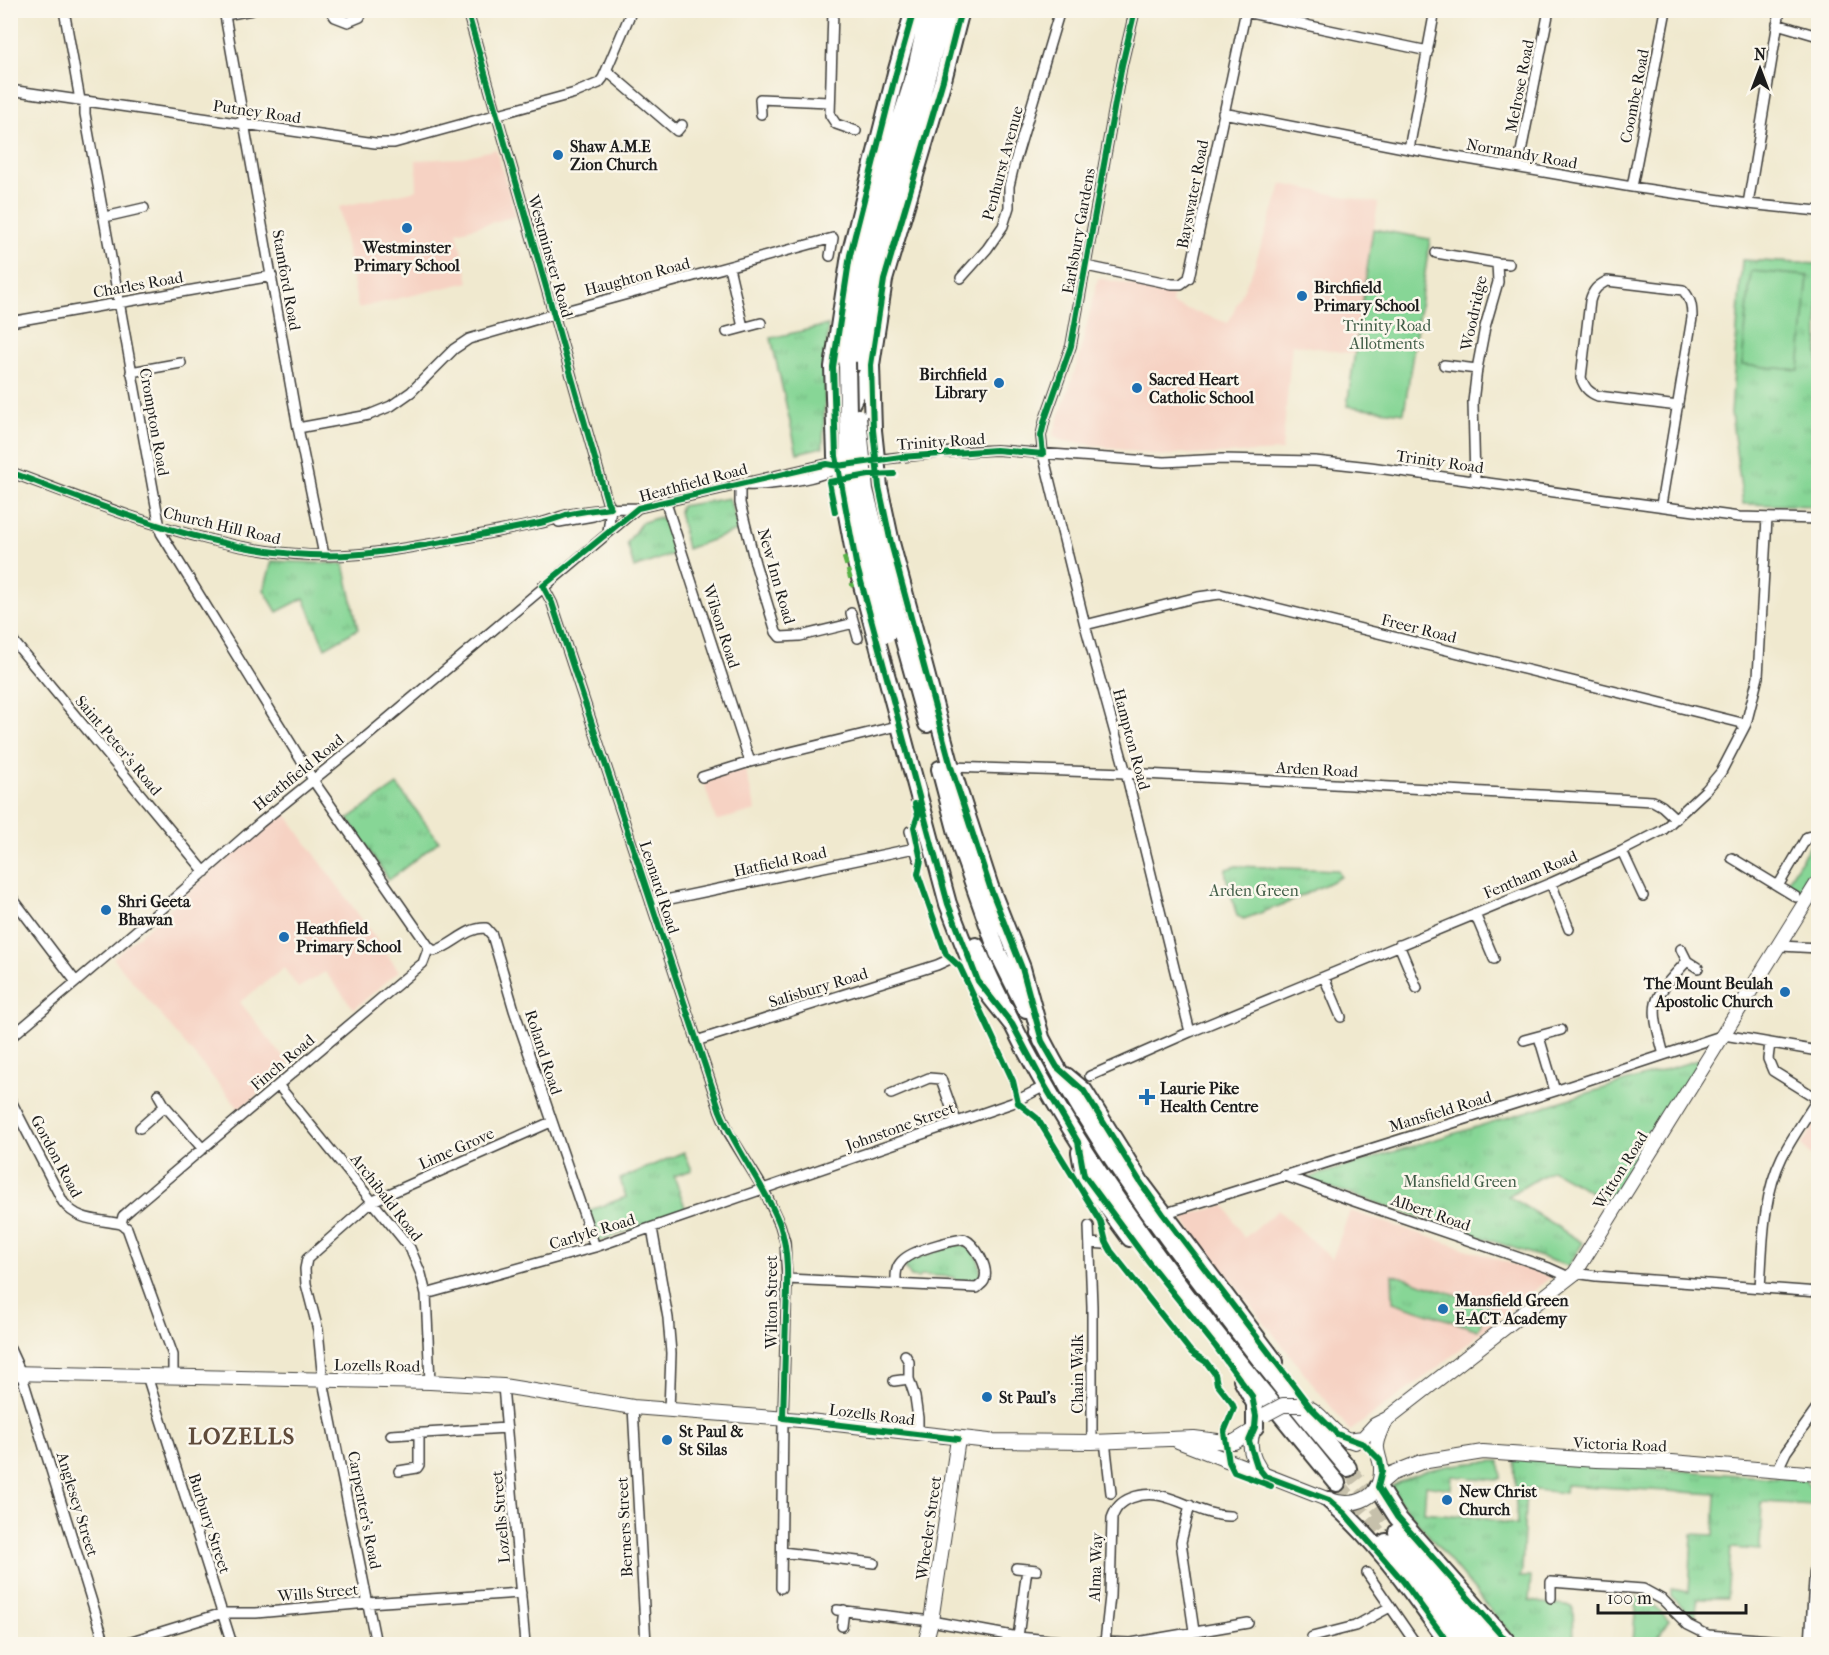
<svg xmlns="http://www.w3.org/2000/svg" width="1829" height="1655" font-family="'IM FELL French Canon',serif">
<defs>
<pattern id="grass-tufts" width="24" height="20" patternUnits="userSpaceOnUse" patternTransform="scale(1.5)"><rect width="24" height="20" fill="#87d696"/><path d="M3 7l-1-3M5 7V3M7 7l1-3M15 17l-1-3M17 17v-4M19 17l1-3" fill="none" stroke="#74b781"/></pattern>
</defs>
<rect width="100%" height="100%" fill="#fbf7ec"/>
<filter id="ink" filterUnits="userSpaceOnUse"><feTurbulence type="fractalNoise" baseFrequency=".0167" numOctaves="2"/><feDisplacementMap in="SourceGraphic" scale="12" xChannelSelector="R" yChannelSelector="G"/><feConvolveMatrix kernelMatrix="1 2 1 2 8 2 1 2 1" color-interpolation-filters="sRGB"/></filter>
<filter id="wash" filterUnits="userSpaceOnUse"><feTurbulence type="fractalNoise" baseFrequency=".008" numOctaves="4" result="noise"/><feDisplacementMap in="SourceGraphic" scale="24" xChannelSelector="R" yChannelSelector="G"/><feGaussianBlur stdDeviation="1.35" result="paint"/><feColorMatrix in="noise" values="0 0 0 0 0 0 0 0 0 0 0 0 0 0 0 0 0 1.4 0 .05"/><feComposite in="paint" operator="in"/></filter>
<g filter="url(#wash)">
<rect width="100%" height="100%" fill="#f0e9cf"/>
<path fill="#f6d2c3" d="M 496,149 L 516,216 L 457,232 L 469,282 L 358,308 L 339,207 L 417,190 L 416,160 L 460,158 Z
M 1282,184 L 1378,203 L 1355,354 L 1292,344 L 1282,451 L 1192,455 L 1183,453 L 1164,456 L 1059,440 L 1053,435 L 1078,361 L 1098,278 L 1173,293 L 1172,304 L 1228,323 L 1253,269 Z
M 11,213 L 18,263 L 11,264 L 10,264 Z
M 745,769 L 756,810 L 716,821 L 703,780 Z
M 283,810 L 399,971 L 354,1009 L 325,972 L 298,988 L 284,968 L 240,1002 L 290,1066 L 240,1110 L 113,958 Z
M 1818,1120 L 1818,1161 L 1801,1146 Z
M 1225,1205 L 1244,1238 L 1278,1210 L 1332,1259 L 1350,1211 L 1551,1277 L 1432,1372 L 1350,1431 L 1181,1217 Z
M 987,1639 L 1037,1644 L 986,1644 Z"/>
<path fill="url(#grass-tufts)" stroke="#527959" stroke-width="1.5" d="M 1742,260 L 1818,264 L 1818,506 L 1743,504 L 1731,413 Z
M 828,325 L 823,447 L 797,453 L 771,338 Z
M 729,498 L 739,530 L 687,549 L 679,511 L 681,506 Z
M 659,517 L 664,520 L 673,554 L 634,568 L 627,543 L 641,523 Z
M 272,561 L 344,564 L 358,629 L 325,648 L 304,598 L 277,612 L 264,590 Z
M 397,785 L 439,841 L 389,880 L 348,819 Z
M 1812,842 L 1818,842 L 1818,866 L 1802,892 L 1789,886 L 1788,881 Z
M 1236,866 L 1338,870 L 1341,877 L 1287,903 L 1244,919 L 1237,916 L 1226,877 L 1226,869 Z
M 1704,1058 L 1609,1202 L 1552,1170 L 1508,1196 L 1583,1243 L 1568,1266 L 1304,1179 Z
M 684,1152 L 692,1170 L 674,1176 L 686,1210 L 597,1242 L 588,1211 L 626,1197 L 620,1179 Z
M 957,1244 C 977,1247 979,1258 981,1276 L 977,1280 L 955,1281 L 953,1277 L 922,1275 L 919,1278 L 911,1277 L 905,1267 L 908,1261 Z
M 1392,1274 L 1488,1305 L 1478,1330 L 1393,1302 Z
M 1514,1458 L 1805,1480 L 1812,1490 L 1813,1505 L 1762,1502 L 1760,1550 L 1731,1548 L 1727,1598 L 1698,1598 L 1695,1619 L 1671,1596 L 1671,1589 L 1689,1592 L 1692,1534 L 1714,1535 L 1716,1494 L 1566,1485 L 1565,1493 L 1526,1489 L 1522,1572 L 1519,1577 L 1531,1577 L 1529,1601 L 1573,1607 L 1574,1644 L 1519,1644 L 1389,1488 C 1423,1466 1460,1463 1500,1461 L 1501,1478 L 1496,1480 L 1452,1476 L 1451,1489 L 1426,1485 L 1424,1512 L 1482,1518 L 1517,1525 Z
M 1636,1597 L 1648,1600 L 1669,1620 L 1657,1639 L 1657,1644 L 1633,1644 Z"/>
<path fill="#87d696" stroke="#527959" stroke-width="1.5" d="M 1373,229 L 1430,239 L 1404,413 L 1347,406 Z
M 1751,271 L 1808,276 L 1799,370 L 1742,365 Z"/>
</g>
<g filter="url(#ink)">
<g fill="none" stroke-linecap="round" stroke-linejoin="round">
<path stroke="#c6c0ab" stroke-width="16" stroke-dasharray="16 8" stroke-linecap="butt" d="M 1348,1468 L 1397,1532
M 1337,1483 L 1386,1542"/>
<defs>
<path id="street" d="M 64,10 L 80,100
M 224,10 L 298,428 L 324,555
M 330,10 L 335,17 L 348,22 L 360,17 L 363,10
M 467,10 L 607,501 L 611,508 L 608,532
M 833,10 L 830,115 L 836,124 L 856,131
M 1135,10 L 1122,65 L 1071,346 L 1045,419 L 1041,436 L 1043,454 L 1085,625 L 1126,773 L 1190,1032
M 1245,12 L 1428,51
M 225,15 L 252,10
M 1777,24 L 1818,36
M 607,71 L 677,131 L 682,125
M 10,90 L 375,143 L 394,143 L 575,93 L 599,83 L 603,78 L 632,10
M 85,101 L 85,114 L 161,533 L 317,786 L 429,947
M 1223,113 L 1409,149 L 1632,187 L 1748,204 L 1818,211
M 761,114 L 760,99 L 829,102
M 1409,149 L 1435,10
M 1518,167 L 1549,10
M 1632,187 L 1666,10
M 1748,204 L 1780,10
M 105,217 L 144,208
M 1436,253 L 1497,263 L 1498,282 L 1485,327 L 1477,369 L 1473,402 L 1475,481
M 1497,263 L 1509,264
M 1086,266 L 1172,284 L 1181,284 L 1189,278 L 1246,10
M 729,267 L 743,327
M 961,278 L 987,249 L 1003,226 L 1009,207 L 1009,186 L 1014,165 L 1060,10
M 10,322 L 272,276
M 727,332 L 761,323
M 1444,365 L 1477,369
M 131,372 L 181,363
M 298,428 L 369,415 L 391,406 L 411,392 L 454,349 L 469,339 L 558,313 L 833,238 L 830,256
M 875,460 L 938,453 L 996,450 L 1164,462 L 1222,459 L 1315,461 L 1370,467 L 1739,517 L 1818,519
M 10,472 C 127,515 253,570 379,552 C 433,545 487,534 540,523 C 551,521 560,516 571,514 C 593,509 615,508 638,508
M 740,484 L 740,503 L 755,563 L 776,632 L 780,637 L 800,636 L 854,623
M 745,485 C 764,486 825,479 838,466
M 665,500 L 750,762
M 1661,505 L 1692,318 C 1692,306 1691,299 1683,290 L 1607,281 C 1597,286 1593,290 1590,301 L 1581,378 C 1585,388 1588,392 1598,396 L 1678,406
M 559,522 L 593,516 L 603,512
M 543,586 L 552,603 L 720,1111 L 729,1133 L 764,1190 L 780,1225 L 785,1242 L 787,1279 L 783,1418 L 781,1588
M 851,613 L 858,638
M 1085,625 L 1198,597 L 1220,594 L 1746,724
M 10,637 L 205,872
M 951,767 L 1126,773 L 1653,801 L 1662,806 L 1676,819
M 702,777 L 750,762 L 901,725
M 910,831 L 918,858
M 1622,851 L 1643,896
M 1732,858 L 1796,897
M 1551,883 L 1569,929
M 1778,886 L 1807,837 L 1818,834
M 10,895 L 76,982
M 651,903 L 915,848
M 1475,914 L 1494,959
M 1399,945 L 1417,988
M 1781,946 L 1818,948
M 429,947 L 434,951 C 453,946 466,927 486,928 L 492,935 L 514,1010 L 595,1247
M 1681,949 L 1687,961 L 1698,968
M 1324,977 L 1341,1017
M 1539,1037 L 1555,1091
M 10,1038 L 170,902 L 260,823 L 360,742 L 638,508 L 827,464 L 840,466
M 1524,1040 L 1561,1030
M 696,1041 L 937,965 L 948,960
M 1770,1043 L 1768,1059 L 1773,1071 L 1818,1099
M 1664,1055 C 1650,1002 1649,1002 1687,961
M 1090,1076 L 1190,1032 L 1551,883 L 1622,851 L 1663,830 L 1706,790 L 1721,772 L 1746,724 L 1758,677 L 1767,518
M 278,1085 L 410,1248 L 421,1274 L 426,1294 L 430,1382
M 158,1094 L 165,1106 L 203,1149
M 891,1094 L 929,1078 L 941,1079 L 956,1121
M 10,1099 L 63,1202 C 78,1222 99,1219 121,1224
M 140,1128 L 165,1106
M 1283,1175 L 1351,1200 L 1549,1268 L 1569,1277
M 1163,1214 L 1555,1091 L 1724,1035 L 1818,1051
M 121,1224 L 123,1216 L 132,1208 L 423,963 L 429,947
M 121,1224 L 127,1228 L 173,1355 L 173,1376
M 1089,1226 L 1092,1306 L 1092,1442
M 652,1228 L 668,1318 L 671,1353 L 669,1411
M 1090,1243 L 1104,1244
M 1575,1273 L 1596,1276 L 1818,1292
M 787,1279 L 977,1288 C 979,1286 983,1283 984,1281 C 990,1268 975,1244 964,1239 C 949,1241 912,1250 902,1261 C 895,1268 896,1275 896,1283
M 1760,1288 C 1763,1244 1762,1198 1782,1157 C 1792,1137 1806,1118 1818,1098
M 426,1294 L 595,1247 L 1012,1103 L 1045,1086
M 10,1349 L 21,1373 L 105,1644
M 905,1355 L 909,1362 L 909,1379 L 915,1397 L 918,1418 L 918,1433
M 147,1376 L 232,1644
M 894,1381 L 909,1379
M 503,1386 L 525,1644
M 633,1407 L 646,1644
M 391,1435 L 507,1428
M 1105,1441 L 1111,1493
M 399,1471 L 417,1468 L 419,1465 L 419,1434
M 1777,1471 L 1786,1452 L 1818,1407
M 1190,1505 L 1181,1542 L 1194,1631
M 782,1552 L 874,1563
M 1016,1568 L 1037,1570
M 1367,1573 L 1416,1644
M 1551,1598 L 1551,1582 L 1643,1589 L 1663,1600 L 1688,1625 L 1708,1635 L 1810,1643
M 837,1610 L 931,1621 L 1018,1637 L 1092,1644 L 1105,1642 L 1131,1643 L 1248,1623
M 842,1626 L 844,1610
M 1018,1637 L 1027,1569
M 1105,1642 L 1110,1596 L 1112,1518 C 1116,1507 1121,1502 1131,1498 C 1167,1484 1195,1517 1231,1516
M 122,1644 L 223,1613 L 256,1613 L 368,1603 L 521,1593
M 376,1644 L 323,1381 L 318,1330 L 306,1284 L 305,1269 L 307,1259 L 373,1201 L 551,1122
M 1313,1644 L 1312,1637 L 1355,1626 L 1390,1607
M 1810,1644 L 1818,1517"/>
<path id="secondary" d="M 10,1373 L 430,1382 L 503,1386 L 633,1407 L 800,1420 L 989,1441 L 1092,1442 L 1194,1438 L 1225,1442 L 1234,1442 L 1252,1431
M 1302,1405 C 1325,1412 1327,1434 1355,1442
M 1254,1429 C 1246,1446 1253,1462 1265,1476
M 1347,1440 L 1363,1438 L 1375,1425 L 1387,1419 L 1575,1273 L 1818,882
M 1178,1441 L 1329,1500 C 1355,1508 1382,1499 1381,1468 C 1381,1460 1376,1453 1377,1445 C 1378,1436 1383,1427 1387,1419
M 1379,1484 L 1391,1474 L 1421,1462 L 1483,1452 L 1596,1460 L 1672,1462 L 1818,1474
M 925,1644 L 931,1621 L 958,1439"/>
<path id="highway" d="M 914,10 L 896,73 L 850,255 L 833,367 L 836,456 L 856,563 L 948,904 L 978,981 L 1012,1024
M 961,10 L 943,80 L 884,280 L 871,365 L 873,430 L 879,487 L 891,543 L 951,767 L 990,887 L 1022,968 L 1042,1041
M 847,362 L 847,349 L 861,267 L 897,131 L 914,77 L 929,10
M 859,362 L 866,311 L 875,268 L 945,10
M 845,415 L 870,368
M 901,630 L 927,724
M 940,769 L 961,848 L 998,953 L 1026,1009
M 976,946 C 990,981 1008,1015 1025,1049 C 1109,1207 1224,1345 1337,1483
M 1038,1032 C 1081,1117 1135,1196 1193,1272 C 1243,1339 1294,1404 1348,1468
M 1066,1076 L 1084,1091 L 1141,1183 L 1275,1362
M 1080,1152 L 1084,1175 L 1130,1238
M 1242,1380 L 1255,1404 L 1255,1427
M 1378,1487 L 1397,1517 L 1509,1644
M 1329,1500 C 1377,1540 1413,1594 1449,1644
M 1397,1532 L 1488,1644
M 1386,1542 L 1441,1607 L 1468,1644"/>
</defs>
<use href="#street" stroke="#3c3b37" stroke-width="12"/>
<use href="#secondary" stroke="#3c3b37" stroke-width="16"/>
<use href="#highway" stroke="#3c3b37" stroke-width="20"/>
<use href="#street" stroke="#fff" stroke-width="9"/>
<use href="#secondary" stroke="#fff" stroke-width="14"/>
<use href="#highway" stroke="#fff" stroke-width="16"/>
<defs>
<path id="secondary-bridge" d="M 1266,1414 L 1283,1405 L 1302,1405"/>
<path id="highway-bridge" d="M 847,362 L 849,466 L 869,564 L 887,634
M 858,417 L 865,490 L 901,630"/>
</defs>
<use href="#secondary-bridge" stroke="#3c3b37" stroke-width="16" stroke-linecap="butt"/>
<use href="#highway-bridge" stroke="#3c3b37" stroke-width="20" stroke-linecap="butt"/>
<use href="#secondary-bridge" stroke="#fff" stroke-width="14"/>
<use href="#highway-bridge" stroke="#fff" stroke-width="16"/>
<path stroke="#55b145" stroke-width="4.5" stroke-dasharray="9 4.5" stroke-linecap="butt" d="M 844,557 L 853,587"/>
<defs>
<path id="cycleway" d="M 467,10 L 607,501 L 611,508
M 914,10 L 896,73 L 850,255 L 833,367 L 836,456 L 856,563 L 948,904 L 978,981 L 1012,1024 L 1045,1086 L 1078,1142 L 1084,1175 L 1149,1263 L 1216,1347 L 1252,1396 L 1256,1416 L 1255,1427 L 1249,1441 L 1257,1466 L 1265,1476 L 1329,1500 L 1345,1514 L 1403,1581 L 1449,1644
M 961,10 L 943,80 L 884,280 L 871,365 L 873,430 L 879,487 L 891,543 L 951,767 L 990,887 L 1022,968 L 1042,1041 L 1057,1067 L 1084,1091 L 1141,1183 L 1163,1214 L 1311,1408 L 1337,1434 L 1364,1444 L 1380,1460 L 1382,1471 L 1378,1487 L 1397,1517 L 1509,1644
M 10,472 C 126,515 253,570 379,552 C 433,545 487,534 540,523 C 549,521 558,518 566,515 C 581,511 596,510 611,508
M 835,512 L 829,482 L 869,475 L 894,474
M 915,804 L 918,815 L 914,827 L 921,860 L 918,874 L 946,954 L 960,967 L 1013,1081 L 1018,1103 L 1037,1118 L 1101,1222 L 1106,1242 L 1111,1251 L 1191,1352 L 1206,1362 L 1215,1374 L 1217,1384 L 1232,1403 L 1234,1408 L 1224,1432 L 1229,1462 L 1234,1472 L 1271,1486
M 958,1439 L 783,1418 C 784,1384 785,1351 786,1317 C 787,1287 790,1255 780,1225 C 765,1185 736,1151 720,1111 L 552,603 L 543,586 L 638,508 L 827,464 L 838,466 L 901,457 L 996,450 L 1043,454 L 1041,436 L 1045,419 L 1071,346 L 1122,65 L 1135,10"/>
</defs>
<use href="#cycleway" stroke="#fbf7ec" stroke-width="10"/>
<use href="#cycleway" stroke="#00873e" stroke-width="6"/>
</g>
</g>
<g fill="#1f6fb2" stroke="#fbf7ec" stroke-width="2">
<circle cx="558" cy="155" r="6"/>
<circle cx="407" cy="228" r="6"/>
<circle cx="1302" cy="296" r="6"/>
<circle cx="999" cy="383" r="6"/>
<circle cx="1137" cy="388" r="6"/>
<circle cx="106" cy="910" r="6"/>
<circle cx="284" cy="937" r="6"/>
<circle cx="1785" cy="992" r="6"/>
<path d="M1144 1088h6v6h6v6h-6v6h-6v-6h-6v-6h6z"/>
<circle cx="1443" cy="1309" r="6"/>
<circle cx="987" cy="1397" r="6"/>
<circle cx="667" cy="1440" r="6"/>
<circle cx="1447" cy="1500" r="6"/>
</g>
<g text-anchor="middle" stroke-width="5" stroke-linejoin="round" paint-order="stroke">
<g font-size="16" fill="#1c1c1c" stroke="#fbf7ec">
<text transform="translate(1519 86) rotate(-79)" y="6">Melrose Road</text>
<text transform="translate(1634 96) rotate(-79)" y="6">Coombe Road</text>
<text transform="translate(257 111) rotate(8)" y="6">Putney Road</text>
<text transform="translate(1522 153) rotate(10)" y="6">Normandy Road</text>
<text transform="translate(1002 163) rotate(-75)" y="6">Penhurst Avenue</text>
<text transform="translate(1192 194) rotate(-79)" y="6">Bayswater Road</text>
<text transform="translate(1078 231) rotate(-80)" y="6">Earlsbury Gardens</text>
<text transform="translate(551 256) rotate(74)" y="6">Westminster Road</text>
<text transform="translate(637 276) rotate(-15)" y="6">Haughton Road</text>
<text transform="translate(287 280) rotate(80)" y="6">Stamford Road</text>
<text transform="translate(138 284) rotate(-10)" y="6">Charles Road</text>
<text transform="translate(1473 313) rotate(-78)" y="6">Woodridge</text>
<text transform="translate(155 422) rotate(80)" y="6">Crompton Road</text>
<text transform="translate(941 441) rotate(-4)" y="6">Trinity Road</text>
<text transform="translate(1440 461) rotate(8)" y="6">Trinity Road</text>
<text transform="translate(693 482) rotate(-15)" y="6">Heathfield Road</text>
<text transform="translate(222 525) rotate(13)" y="6">Church Hill Road</text>
<text transform="translate(777 576) rotate(74)" y="6">New Inn Road</text>
<text transform="translate(722 626) rotate(72)" y="6">Wilson Road</text>
<text transform="translate(1419 628) rotate(14)" y="6">Freer Road</text>
<text transform="translate(1132 739) rotate(75)" y="6">Hampton Road</text>
<text transform="translate(119 745) rotate(50)" y="6">Saint Peter's Road</text>
<text transform="translate(1317 769) rotate(3)" y="6">Arden Road</text>
<text transform="translate(298 772) rotate(-39)" y="6">Heathfield Road</text>
<text transform="translate(780 861) rotate(-12)" y="6">Hatfield Road</text>
<text transform="translate(1530 874) rotate(-23)" y="6">Fentham Road</text>
<text transform="translate(660 887) rotate(72)" y="6">Leonard Road</text>
<text transform="translate(818 987) rotate(-17)" y="6">Salisbury Road</text>
<text transform="translate(544 1052) rotate(72)" y="6">Roland Road</text>
<text transform="translate(282 1062) rotate(-40)" y="6">Finch Road</text>
<text transform="translate(1440 1111) rotate(-17)" y="6">Mansfield Road</text>
<text transform="translate(900 1126) rotate(-20)" y="6">Johnstone Street</text>
<text transform="translate(456 1148) rotate(-24)" y="6">Lime Grove</text>
<text transform="translate(57 1156) rotate(62)" y="6">Gordon Road</text>
<text transform="translate(1620 1170) rotate(-58)" y="6">Witton Road</text>
<text transform="translate(387 1197) rotate(52)" y="6">Archibald Road</text>
<text transform="translate(1431 1212) rotate(19)" y="6">Albert Road</text>
<text transform="translate(592 1231) rotate(-17)" y="6">Carlyle Road</text>
<text transform="translate(771 1302) rotate(-90)" y="6">Wilton Street</text>
<text transform="translate(377 1365) rotate(1)" y="6">Lozells Road</text>
<text transform="translate(1077 1374) rotate(-90)" y="6">Chain Walk</text>
<text transform="translate(872 1414) rotate(7)" y="6">Lozells Road</text>
<text transform="translate(1620 1444) rotate(2)" y="6">Victoria Road</text>
<text transform="translate(78 1504) rotate(73)" y="6">Anglesey Street</text>
<text transform="translate(365 1510) rotate(79)" y="6">Carpenter's Road</text>
<text transform="translate(500 1517) rotate(-95)" y="6">Lozells Street</text>
<text transform="translate(210 1523) rotate(72)" y="6">Burbury Street</text>
<text transform="translate(624 1527) rotate(-93)" y="6">Berners Street</text>
<text transform="translate(928 1528) rotate(-82)" y="6">Wheeler Street</text>
<text transform="translate(1095 1567) rotate(-88)" y="6">Alma Way</text>
<text transform="translate(318 1592) rotate(-5)" y="6">Wills Street</text>
</g>
<g font-size="16" font-weight="bold" fill="#1c1c1c" stroke="#fbf7ec" text-anchor="start">
<text x="570" y="152">Shaw A.M.E<tspan x="570" dy="18">Zion Church</tspan></text>
<text x="407" y="253" text-anchor="middle">Westminster<tspan x="407" dy="18">Primary School</tspan></text>
<text x="1314" y="293">Birchfield<tspan x="1314" dy="18">Primary School</tspan></text>
<text x="987" y="380" text-anchor="end">Birchfield<tspan x="987" dy="18">Library</tspan></text>
<text x="1149" y="385">Sacred Heart<tspan x="1149" dy="18">Catholic School</tspan></text>
<text x="118" y="907">Shri Geeta<tspan x="118" dy="18">Bhawan</tspan></text>
<text x="296" y="934">Heathfield<tspan x="296" dy="18">Primary School</tspan></text>
<text x="1773" y="989" text-anchor="end">The Mount Beulah<tspan x="1773" dy="18">Apostolic Church</tspan></text>
<text x="1160" y="1094">Laurie Pike<tspan x="1160" dy="18">Health Centre</tspan></text>
<text x="1455" y="1306">Mansfield Green<tspan x="1455" dy="18">E-ACT Academy</tspan></text>
<text x="999" y="1403">St Paul's</text>
<text x="679" y="1437">St Paul &amp;<tspan x="679" dy="18">St Silas</tspan></text>
<text x="1459" y="1497">New Christ<tspan x="1459" dy="18">Church</tspan></text>
</g>
<g font-size="16" fill="#415d47" stroke="#fbf7ec">
<text x="1387" y="331">Trinity Road<tspan x="1387" dy="18">Allotments</tspan></text>
<text x="1254" y="896">Arden Green</text>
<text x="1460" y="1187">Mansfield Green</text>
</g>
<g font-size="22" font-weight="bold" letter-spacing="1.5" fill="#5f4b3b" stroke="#fbf7ec">
<text x="242" y="1444">LOZELLS</text>
</g>
</g>
<rect width="1829" height="1655" fill="none" stroke="#fbf7ec" stroke-width="36"/>
<g transform="translate(1760 69)" stroke="#fbf7ec" stroke-width="4.5" paint-order="stroke">
<path d="M0-4.5L10 22L0 15L-10 22Z" fill="#1c1c1c"/>
<text y="-9" font-size="16" font-weight="bold" text-anchor="middle" fill="#1c1c1c">N</text>
</g>
<path d="M1598 1604v9h148v-9" fill="none" stroke="#1c1c1c" stroke-width="3"/>
<text x="1607" y="1604" font-size="18" fill="#1c1c1c" stroke="#fbf7ec" stroke-width="4.5" paint-order="stroke">100 m</text>
</svg>
